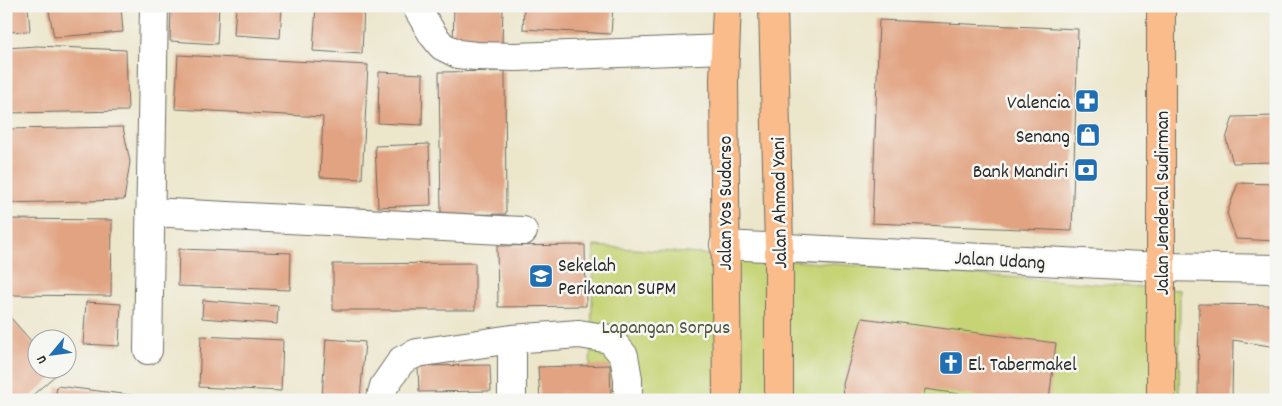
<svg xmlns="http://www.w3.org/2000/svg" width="1282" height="406" font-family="Dekko,sans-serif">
<rect width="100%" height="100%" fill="#f6f6f2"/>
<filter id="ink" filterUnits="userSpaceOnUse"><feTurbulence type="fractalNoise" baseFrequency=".02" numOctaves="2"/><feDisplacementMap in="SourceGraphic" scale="10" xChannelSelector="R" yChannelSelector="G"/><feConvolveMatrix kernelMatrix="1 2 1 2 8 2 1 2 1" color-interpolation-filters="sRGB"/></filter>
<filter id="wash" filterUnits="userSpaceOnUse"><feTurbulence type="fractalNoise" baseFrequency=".0096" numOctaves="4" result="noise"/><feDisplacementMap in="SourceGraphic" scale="20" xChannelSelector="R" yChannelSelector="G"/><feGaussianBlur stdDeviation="1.12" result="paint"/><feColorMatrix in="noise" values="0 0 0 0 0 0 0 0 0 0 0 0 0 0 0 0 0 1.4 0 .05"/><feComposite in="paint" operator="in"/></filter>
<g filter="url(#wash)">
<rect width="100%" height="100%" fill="#ece6cb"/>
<path fill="#c6d476" stroke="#788050" d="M 594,246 L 1180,290 L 1179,400 L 589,400 Z"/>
<g id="blocks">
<path fill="#e1a381" d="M 6,6 L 28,6 L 30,31 L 6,32 Z
M 48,6 L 121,6 L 123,32 L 54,37 Z
M 171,6 L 219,6 L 217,44 L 170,41 Z
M 236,6 L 282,6 L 280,38 L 234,35 Z
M 316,6 L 364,6 L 362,54 L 313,51 Z
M 454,6 L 503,6 L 502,45 L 453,43 Z
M 524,6 L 613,6 L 611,34 L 523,29 Z
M 879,20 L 1078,29 L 1072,231 L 872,223 Z
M 37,46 L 126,50 L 128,111 L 6,113 L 6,48 Z
M 178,55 L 368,65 L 362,179 L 320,177 L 323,117 L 175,109 Z
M 505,71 L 506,214 L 441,215 L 439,72 Z
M 379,72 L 423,74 L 422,125 L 378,123 Z
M 1276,116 L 1276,162 L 1233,163 L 1226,139 L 1233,117 Z
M 123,127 L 130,162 L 124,200 L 6,203 L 6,129 Z
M 429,144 L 431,205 L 378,207 L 375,146 Z
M 1238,183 L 1276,184 L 1276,241 L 1236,239 L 1227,213 Z
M 6,219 L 112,220 L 111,296 L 6,295 Z
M 585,245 L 586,306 L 498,307 L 497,246 Z
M 179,249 L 291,253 L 290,290 L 178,286 Z
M 475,263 L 475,310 L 333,310 L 333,264 Z
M 203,300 L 278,306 L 277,324 L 202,318 Z
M 86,302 L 121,304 L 119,346 L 83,344 Z
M 1199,304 L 1276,305 L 1276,347 L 1233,340 L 1232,400 L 1198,400 Z
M 10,317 L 38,349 L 38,368 L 54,368 L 58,373 L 27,400 L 6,400 L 6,320 Z
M 862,318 L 1056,343 L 1049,400 L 1000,400 L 925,389 L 923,400 L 844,400 L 843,384 Z
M 201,336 L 283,340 L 281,391 L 199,387 Z
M 326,339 L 365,342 L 360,399 L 322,396 Z
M 490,365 L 491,391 L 419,392 L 418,366 Z
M 610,365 L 611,400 L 540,400 L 538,367 Z
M 57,386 L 139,396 L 139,400 L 55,400 Z"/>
</g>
</g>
<g filter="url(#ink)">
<use href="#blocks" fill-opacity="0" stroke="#6f6c63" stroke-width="1"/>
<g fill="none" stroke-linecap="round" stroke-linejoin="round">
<defs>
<path id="minor" d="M 416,6 L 433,35 L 442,46 L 458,54 L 476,56 L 516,57 L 725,49
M 150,212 L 523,231
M 724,245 L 1162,267 L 1276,269
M 512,339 L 512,400
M 148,350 L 154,6
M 380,400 L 384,386 L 402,360 L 417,353 L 512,339 L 579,334 L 610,339 L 624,356 L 628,379 L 628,400"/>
<path id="major" d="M 1161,6 L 1161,400"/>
<path id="highway" d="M 773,6 L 779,247 L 779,400
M 727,400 L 724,79 L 727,6"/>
</defs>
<use href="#minor" stroke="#6f6c63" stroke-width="30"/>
<use href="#major" stroke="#6f6c63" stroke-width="30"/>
<use href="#highway" stroke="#6f6c63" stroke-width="30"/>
<use href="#minor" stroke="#fff" stroke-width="28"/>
<use href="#major" stroke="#f9bc8a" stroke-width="28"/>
<use href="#highway" stroke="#f9bc8a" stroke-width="28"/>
</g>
</g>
<defs>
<symbol id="pharmacy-square" viewBox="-11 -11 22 22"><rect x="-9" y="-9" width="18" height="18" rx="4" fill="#1f6fb2" stroke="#f6f6f2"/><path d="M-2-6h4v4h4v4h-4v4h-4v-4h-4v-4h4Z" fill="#fff"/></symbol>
<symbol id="shop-square" viewBox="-11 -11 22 22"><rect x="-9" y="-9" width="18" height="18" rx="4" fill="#1f6fb2" stroke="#f6f6f2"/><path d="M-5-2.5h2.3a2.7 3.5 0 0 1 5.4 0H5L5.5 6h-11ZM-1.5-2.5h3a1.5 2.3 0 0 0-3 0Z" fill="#fff"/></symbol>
<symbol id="bank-square" viewBox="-11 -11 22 22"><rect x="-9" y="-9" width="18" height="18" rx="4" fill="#1f6fb2" stroke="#f6f6f2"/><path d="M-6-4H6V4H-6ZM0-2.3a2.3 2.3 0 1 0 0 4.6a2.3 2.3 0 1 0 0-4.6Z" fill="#fff"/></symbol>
<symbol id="school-square" viewBox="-11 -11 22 22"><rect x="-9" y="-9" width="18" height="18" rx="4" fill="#1f6fb2" stroke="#f6f6f2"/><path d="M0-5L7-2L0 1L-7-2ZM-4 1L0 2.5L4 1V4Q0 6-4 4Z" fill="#fff"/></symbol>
<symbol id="church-square" viewBox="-11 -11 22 22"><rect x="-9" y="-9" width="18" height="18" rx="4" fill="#1f6fb2" stroke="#f6f6f2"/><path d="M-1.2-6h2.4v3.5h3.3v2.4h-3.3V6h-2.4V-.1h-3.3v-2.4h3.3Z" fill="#fff"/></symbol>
</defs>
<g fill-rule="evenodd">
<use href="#pharmacy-square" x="1073" y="87" width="28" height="28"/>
<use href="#shop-square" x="1074" y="121" width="28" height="28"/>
<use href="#bank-square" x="1072" y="156" width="28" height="28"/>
<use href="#school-square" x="527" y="262" width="28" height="28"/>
<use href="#church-square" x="937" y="349" width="28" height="28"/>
</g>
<g text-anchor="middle" stroke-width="5" stroke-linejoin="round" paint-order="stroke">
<g font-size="20" fill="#2b2b2b" stroke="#f6f6f2" text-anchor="end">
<text x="1070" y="108">Valencia</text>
<text x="1070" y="142">Senang</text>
<text x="1068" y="177">Bank Mandiri</text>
<text x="558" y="271" text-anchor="start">Sekelah<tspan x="558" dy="23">Perikanan SUPM</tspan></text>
<text x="968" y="370" text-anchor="start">El. Tabermakel</text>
</g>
<g font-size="20" fill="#2b2b2b" stroke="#f6f6f2">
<text transform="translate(724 203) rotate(-90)" y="7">Jalan Yos Sudarso</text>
<text transform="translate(778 203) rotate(-91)" y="7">Jalan Ahmad Yani</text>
<text transform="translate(1161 203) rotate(-90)" y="7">Jalan Jenderal Sudirman</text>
<text transform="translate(1000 259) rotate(3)" y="7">Jalan Udang</text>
</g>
<g font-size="20" fill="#52553e" stroke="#f6f6f2">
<text x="666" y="333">Lapangan Sorpus</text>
</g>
</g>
<rect width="1282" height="406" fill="none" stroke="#f6f6f2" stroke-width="25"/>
<g transform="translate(52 354) rotate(241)"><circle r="24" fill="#f6f6f2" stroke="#a5a5a2"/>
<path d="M0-4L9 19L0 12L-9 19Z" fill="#1f6fb2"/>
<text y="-8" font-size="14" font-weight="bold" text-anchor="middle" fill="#2b2b2b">U</text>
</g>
</svg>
